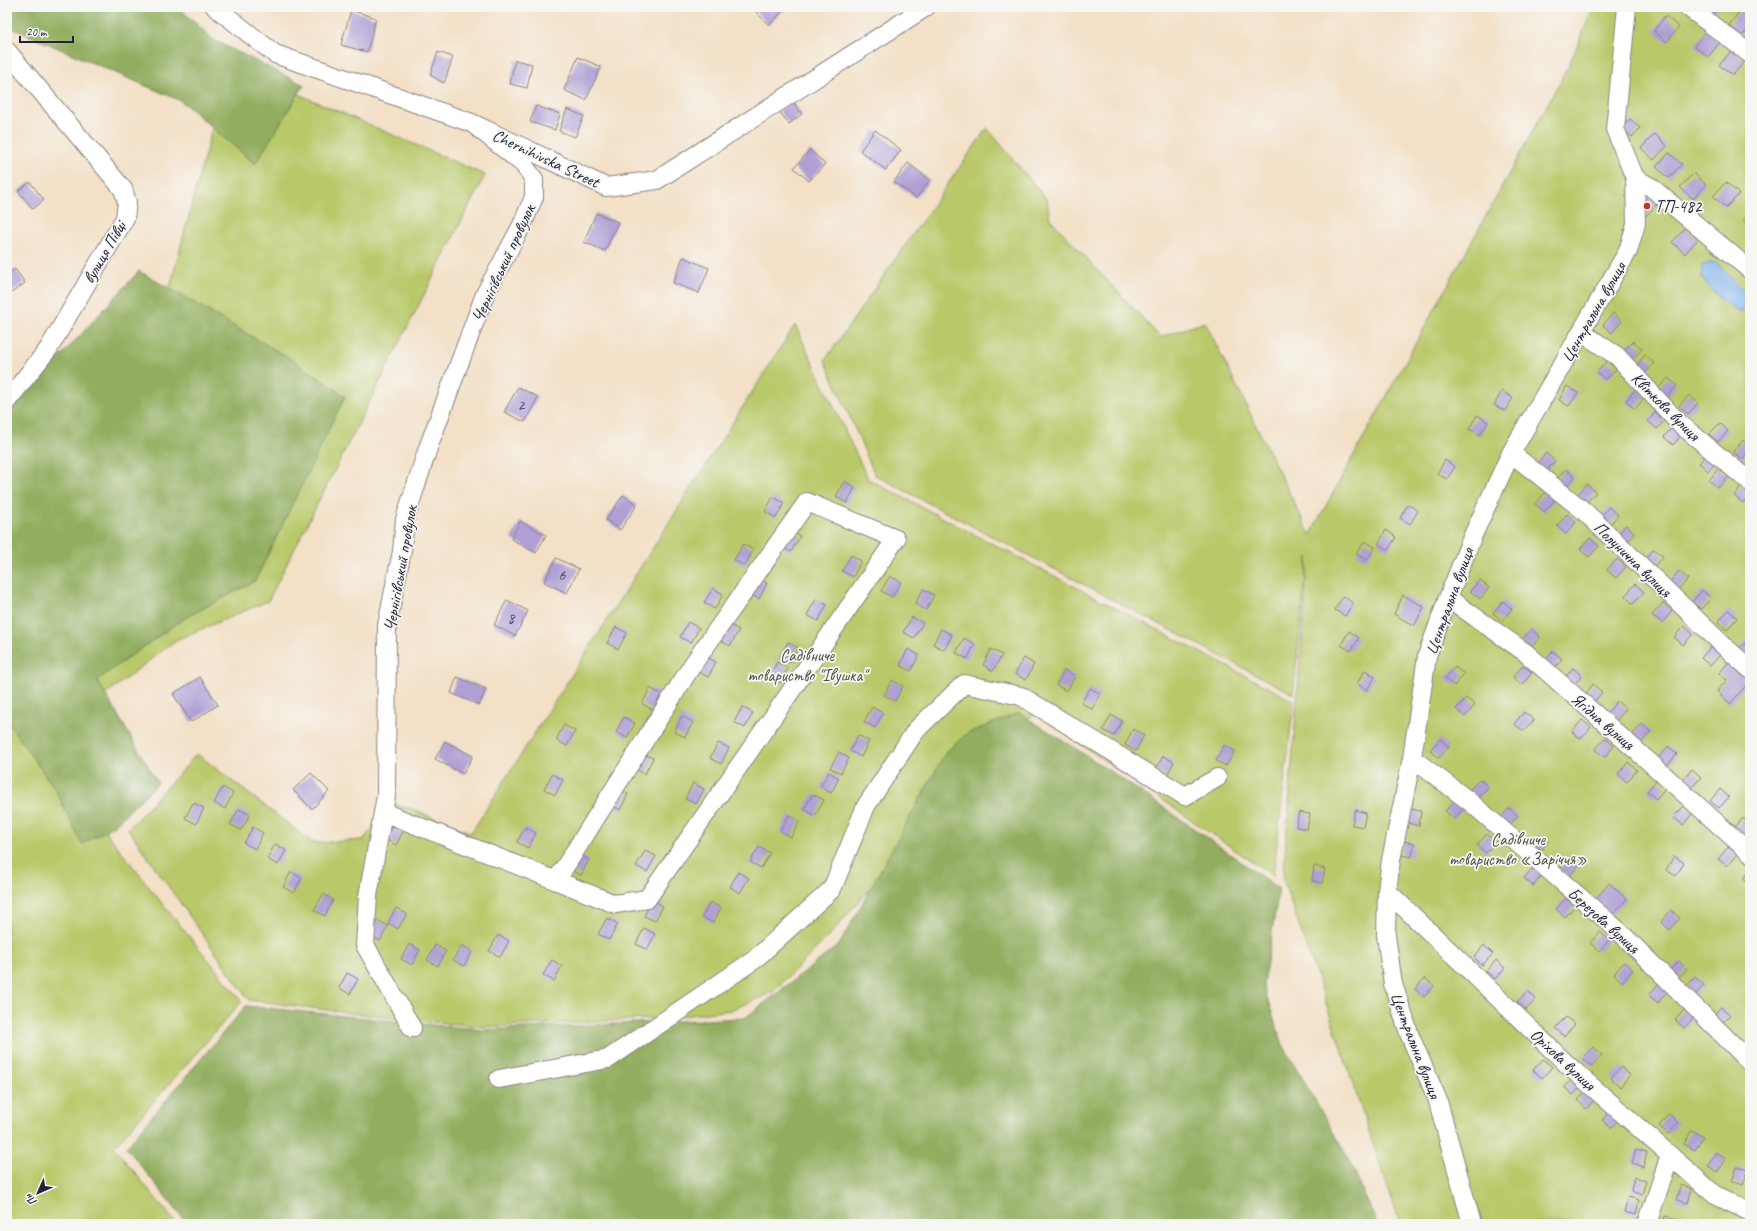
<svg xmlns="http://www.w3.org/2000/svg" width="1757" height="1231" font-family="Caveat,sans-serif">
<rect width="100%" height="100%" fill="#f6f6f2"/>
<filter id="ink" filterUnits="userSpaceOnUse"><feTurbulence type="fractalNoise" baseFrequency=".025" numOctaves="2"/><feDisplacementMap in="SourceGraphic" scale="8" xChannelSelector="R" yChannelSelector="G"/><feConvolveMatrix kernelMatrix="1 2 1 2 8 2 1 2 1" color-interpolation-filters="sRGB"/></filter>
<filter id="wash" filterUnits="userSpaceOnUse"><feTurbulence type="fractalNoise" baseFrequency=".012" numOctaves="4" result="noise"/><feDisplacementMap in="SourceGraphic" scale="16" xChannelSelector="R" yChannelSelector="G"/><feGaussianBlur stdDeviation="0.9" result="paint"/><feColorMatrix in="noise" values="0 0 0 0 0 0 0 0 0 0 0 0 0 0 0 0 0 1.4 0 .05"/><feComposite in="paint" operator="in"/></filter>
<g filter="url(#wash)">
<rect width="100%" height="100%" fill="#f3e0c6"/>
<path fill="#b9c96b" stroke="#6e7653" d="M 1594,7 L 1750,7 L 1750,1224 L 1400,1224 L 1323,994 L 1283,880 L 1308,557 L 1293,694 L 875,475 L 825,360 L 987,128 L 1047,200 L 1050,219 L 1160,337 L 1205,322 L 1310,535 L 1568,67 Z
M 229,64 L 485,175 L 268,601 L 176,640 L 84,711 L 76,794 L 161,902 L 242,1001 L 114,1147 L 175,1222 L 175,1224 L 7,1224 L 7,453 L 166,302 Z
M 795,325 L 868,479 L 1294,701 L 1273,876 L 1035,713 L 981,759 L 829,936 L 773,992 L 731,1010 L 666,1018 L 483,1027 L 350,1013 L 249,1000 L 128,829 L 197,754 L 313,843 L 363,840 L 392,804 L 412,809 L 471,833 Z"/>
<path fill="#92ad5f" stroke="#5a684d" d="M 7,7 L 178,7 L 214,40 L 304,85 L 255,164 L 181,101 L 7,26 Z
M 139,271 L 291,359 L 345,396 L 255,581 L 183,619 L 97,680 L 158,783 L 113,826 L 82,844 L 55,789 L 7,721 L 7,415 Z
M 1019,713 C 1109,768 1194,828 1279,889 L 1263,986 L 1283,1045 L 1350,1161 L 1377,1224 L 185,1224 L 185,1221 L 126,1147 L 246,1006 L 483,1030 L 745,1018 L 839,945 L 946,752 L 968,733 Z"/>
<path fill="#85b6f1" stroke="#546c96" d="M 1716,262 L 1748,297 L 1742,313 L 1720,299 L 1702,278 L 1702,265 Z"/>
<g id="blocks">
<path fill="#af9fd5" d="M 754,7 L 787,7 L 769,25 L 752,8 Z
M 1706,7 L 1719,7 L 1714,13 Z
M 351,10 L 376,18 L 367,52 L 341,45 Z
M 1741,10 L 1750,17 L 1750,26 L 1742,36 L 1729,25 Z
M 1665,16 L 1679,27 L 1667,42 L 1654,31 Z
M 1706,31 L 1720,42 L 1708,57 L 1694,46 Z
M 1732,50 L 1745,61 L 1733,75 L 1719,65 Z
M 438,52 L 453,57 L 444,83 L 430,75 Z
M 578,57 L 601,67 L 586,100 L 564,90 Z
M 515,60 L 532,64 L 527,88 L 510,84 Z
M 792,101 L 802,114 L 789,124 L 779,111 Z
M 536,106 L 560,114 L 555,130 L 530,122 Z
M 567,109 L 584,116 L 575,137 L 559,131 Z
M 1630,119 L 1640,128 L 1632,137 L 1622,128 Z
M 875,130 L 901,150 L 886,170 L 860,151 Z
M 1655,134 L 1667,146 L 1654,160 L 1641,148 Z
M 810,150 L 825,164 L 809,181 L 794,168 Z
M 1669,153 L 1682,164 L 1669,178 L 1656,167 Z
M 908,163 L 930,180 L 916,198 L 894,182 Z
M 1694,173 L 1706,185 L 1693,199 L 1680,187 Z
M 30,182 L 44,200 L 33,209 L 18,191 Z
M 1726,182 L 1739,194 L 1726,208 L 1713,196 Z
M 1648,196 L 1657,205 L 1646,216 L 1638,208 Z
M 596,213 L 618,222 L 605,251 L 584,242 Z
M 1750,213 L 1750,227 L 1743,221 Z
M 1685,228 L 1698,239 L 1685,254 L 1672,242 Z
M 683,257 L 709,268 L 699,293 L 673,283 Z
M 15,269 L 25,283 L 7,296 L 7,275 Z
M 1613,313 L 1622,321 L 1612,333 L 1603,325 Z
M 1633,341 L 1642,349 L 1632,360 L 1623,352 Z
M 1645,355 L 1654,363 L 1644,375 L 1635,367 Z
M 1607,361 L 1616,369 L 1606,380 L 1597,372 Z
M 1668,378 L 1677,385 L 1667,397 L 1658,389 Z
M 1567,386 L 1578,393 L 1569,406 L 1559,400 Z
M 518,387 L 538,397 L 525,422 L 504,412 Z
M 1636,389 L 1645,397 L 1635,409 L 1626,401 Z
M 1502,391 L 1513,398 L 1505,411 L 1494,405 Z
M 1689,395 L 1698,403 L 1688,414 L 1679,406 Z
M 1658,409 L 1667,417 L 1657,429 L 1648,421 Z
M 1477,415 L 1488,422 L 1480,435 L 1469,429 Z
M 1720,423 L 1728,431 L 1718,442 L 1709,434 Z
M 1674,425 L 1683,433 L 1673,445 L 1664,437 Z
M 1743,440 L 1750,446 L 1750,451 L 1742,459 L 1733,452 Z
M 1709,452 L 1718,460 L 1708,471 L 1699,463 Z
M 1546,453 L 1555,461 L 1545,473 L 1536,465 Z
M 1445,460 L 1455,467 L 1447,479 L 1437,474 Z
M 1719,468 L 1729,476 L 1718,488 L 1709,480 Z
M 1566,469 L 1575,477 L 1564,489 L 1555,481 Z
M 844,481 L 855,487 L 847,503 L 836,497 Z
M 1587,484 L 1596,492 L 1586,503 L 1577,495 Z
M 1744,484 L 1750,490 L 1750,495 L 1743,503 L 1734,496 Z
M 1546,492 L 1555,500 L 1544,512 L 1535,504 Z
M 623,495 L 637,505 L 620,530 L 606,520 Z
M 773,497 L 784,503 L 776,518 L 765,512 Z
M 1408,504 L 1418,511 L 1410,524 L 1400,518 Z
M 1609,507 L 1618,515 L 1608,527 L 1599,519 Z
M 1567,514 L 1576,522 L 1566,534 L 1557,526 Z
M 520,521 L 546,535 L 536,553 L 511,539 Z
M 1626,525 L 1635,533 L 1625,545 L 1616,537 Z
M 789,530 L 800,536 L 791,552 L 780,546 Z
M 1386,530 L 1396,537 L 1388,550 L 1378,544 Z
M 1590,538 L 1599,546 L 1589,557 L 1580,549 Z
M 1365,541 L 1375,547 L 1367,560 L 1356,554 Z
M 743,544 L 753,550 L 745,566 L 734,560 Z
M 1654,549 L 1663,556 L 1653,568 L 1644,560 Z
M 851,555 L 861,561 L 853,577 L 842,571 Z
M 556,558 L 579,569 L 567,593 L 544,582 Z
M 1617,559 L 1626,567 L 1616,578 L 1607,570 Z
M 1679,571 L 1688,579 L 1677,591 L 1669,583 Z
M 890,576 L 901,582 L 892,597 L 881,591 Z
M 757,578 L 767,583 L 759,599 L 748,593 Z
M 1480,580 L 1489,588 L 1480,599 L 1470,591 Z
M 1635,584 L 1644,592 L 1633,604 L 1625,596 Z
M 713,588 L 723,594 L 715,609 L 704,603 Z
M 923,589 L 934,595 L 926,610 L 915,604 Z
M 1702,590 L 1711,598 L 1701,609 L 1692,602 Z
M 1403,595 L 1424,607 L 1414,626 L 1394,614 Z
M 1343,596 L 1353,603 L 1345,616 L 1335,610 Z
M 816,599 L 827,605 L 818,621 L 807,615 Z
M 507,600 L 528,611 L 515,636 L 494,625 Z
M 1503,601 L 1512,609 L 1502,621 L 1493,613 Z
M 1663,603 L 1672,611 L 1662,623 L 1652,615 Z
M 1728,610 L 1737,618 L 1727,630 L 1718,622 Z
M 912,617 L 923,623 L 914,638 L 903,632 Z
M 688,622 L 699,628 L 691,643 L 680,637 Z
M 728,624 L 739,630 L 730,646 L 719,640 Z
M 1684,626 L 1693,634 L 1683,645 L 1674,637 Z
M 616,627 L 627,633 L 618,649 L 607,643 Z
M 941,629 L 952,635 L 944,650 L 933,644 Z
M 1531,629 L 1540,637 L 1530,649 L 1521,641 Z
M 1349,631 L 1359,638 L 1351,651 L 1341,645 Z
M 1750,637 L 1750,655 L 1749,656 L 1740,648 Z
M 964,638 L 975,644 L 967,659 L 956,653 Z
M 788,642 L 798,648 L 790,663 L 779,658 Z
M 1711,647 L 1720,655 L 1710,666 L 1701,658 Z
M 908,649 L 919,655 L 911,671 L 900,665 Z
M 991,649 L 1002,655 L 993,671 L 983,665 Z
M 1553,651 L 1562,659 L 1552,671 L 1543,663 Z
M 705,656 L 716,662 L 708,677 L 697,671 Z
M 1024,658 L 1034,664 L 1026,680 L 1015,674 Z
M 1730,661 L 1750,679 L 1750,681 L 1730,704 L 1717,691 L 1727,680 L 1719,673 Z
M 777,662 L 788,668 L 780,683 L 769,678 Z
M 1523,665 L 1532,673 L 1522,685 L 1513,677 Z
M 1455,667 L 1464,674 L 1454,686 L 1445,678 Z
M 1573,668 L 1582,676 L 1572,687 L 1563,680 Z
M 1064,670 L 1075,676 L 1067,691 L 1056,685 Z
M 1365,670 L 1375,677 L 1367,690 L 1357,684 Z
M 200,677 L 218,705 L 191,722 L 173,694 Z
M 457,677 L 486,689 L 479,705 L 451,693 Z
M 892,680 L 903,686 L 895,701 L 884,695 Z
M 1593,684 L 1602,692 L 1593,704 L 1584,696 Z
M 650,688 L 661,694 L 653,710 L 642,704 Z
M 1090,688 L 1101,694 L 1092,709 L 1081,703 Z
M 1466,698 L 1475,705 L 1465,717 L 1456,709 Z
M 1617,701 L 1626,709 L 1616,721 L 1607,713 Z
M 742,707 L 753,713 L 745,728 L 734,722 Z
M 872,707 L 883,713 L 875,728 L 864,722 Z
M 1524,712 L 1534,720 L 1524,731 L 1514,724 Z
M 1111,715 L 1122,721 L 1114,736 L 1103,730 Z
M 682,716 L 693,722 L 685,737 L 674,732 Z
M 624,717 L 635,723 L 627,738 L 616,732 Z
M 1582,720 L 1591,727 L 1581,739 L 1572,732 Z
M 1642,724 L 1651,732 L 1641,743 L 1632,735 Z
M 564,725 L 575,731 L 567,746 L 556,740 Z
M 1133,729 L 1144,735 L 1136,751 L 1125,745 Z
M 858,735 L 869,741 L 861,757 L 850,751 Z
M 1605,738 L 1614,746 L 1605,757 L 1595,750 Z
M 1440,739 L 1449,747 L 1439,758 L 1430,750 Z
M 445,741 L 473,756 L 463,774 L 435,759 Z
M 718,743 L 729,748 L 721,764 L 710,758 Z
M 1224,745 L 1235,751 L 1226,766 L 1216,761 Z
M 1668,746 L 1677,754 L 1667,766 L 1658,758 Z
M 839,752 L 849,758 L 841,773 L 830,768 Z
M 642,753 L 653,758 L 645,774 L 634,768 Z
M 1163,756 L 1174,762 L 1166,777 L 1155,771 Z
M 1628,762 L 1637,770 L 1627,782 L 1618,774 Z
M 1692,769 L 1701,777 L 1691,789 L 1682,781 Z
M 829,772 L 839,778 L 831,793 L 820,787 Z
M 311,773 L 329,791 L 312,809 L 293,790 Z
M 552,774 L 563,780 L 555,795 L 544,789 Z
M 1480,779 L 1488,787 L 1478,798 L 1469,790 Z
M 1657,780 L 1666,787 L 1656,799 L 1647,791 Z
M 693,783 L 704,789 L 696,804 L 685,799 Z
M 223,787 L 233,793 L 225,809 L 214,803 Z
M 618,788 L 628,794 L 620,810 L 609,804 Z
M 1720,789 L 1729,797 L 1719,808 L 1710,801 Z
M 813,794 L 824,800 L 815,816 L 804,809 Z
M 1455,800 L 1464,808 L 1454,819 L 1445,811 Z
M 193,803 L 204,808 L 196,824 L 185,818 Z
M 1684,806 L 1693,813 L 1683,825 L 1673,817 Z
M 1509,808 L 1518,816 L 1508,827 L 1499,819 Z
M 239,809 L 250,815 L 241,830 L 230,824 Z
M 1410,809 L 1421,811 L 1419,826 L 1408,823 Z
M 1355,810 L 1366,813 L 1363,827 L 1352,825 Z
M 1299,812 L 1310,814 L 1307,829 L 1296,827 Z
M 789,815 L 800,821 L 791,837 L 780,831 Z
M 1743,818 L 1750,824 L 1750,828 L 1742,838 L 1733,830 Z
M 393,824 L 404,830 L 396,845 L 385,839 Z
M 253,827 L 263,833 L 255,849 L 244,843 Z
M 525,827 L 536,833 L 528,848 L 517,842 Z
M 1487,834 L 1496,842 L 1486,853 L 1477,845 Z
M 1539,834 L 1548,842 L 1538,854 L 1529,846 Z
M 1403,841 L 1414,843 L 1412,857 L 1401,855 Z
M 275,844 L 286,850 L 278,865 L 267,859 Z
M 759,847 L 770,853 L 761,868 L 750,862 Z
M 1728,847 L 1737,854 L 1727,866 L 1718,859 Z
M 645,851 L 656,856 L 647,872 L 636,866 Z
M 578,854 L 589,860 L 581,875 L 570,870 Z
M 1674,856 L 1684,863 L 1676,876 L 1666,870 Z
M 1570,857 L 1579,865 L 1569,877 L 1560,869 Z
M 1314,866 L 1325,869 L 1322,883 L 1312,881 Z
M 1534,867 L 1543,874 L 1533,886 L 1524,878 Z
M 1750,871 L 1750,884 L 1743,879 Z
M 291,872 L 302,878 L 294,893 L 283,887 Z
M 738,872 L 749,878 L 740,893 L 730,887 Z
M 1609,883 L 1627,899 L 1612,915 L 1595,900 Z
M 323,894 L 333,900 L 325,916 L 314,910 Z
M 1566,898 L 1575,906 L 1565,917 L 1556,909 Z
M 652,900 L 663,906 L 655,921 L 644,916 Z
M 710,902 L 721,908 L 713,923 L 702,917 Z
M 396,908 L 407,914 L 398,929 L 388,923 Z
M 1671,910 L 1680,918 L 1670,930 L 1661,922 Z
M 607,918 L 618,924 L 609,940 L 598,934 Z
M 377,920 L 388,926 L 380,941 L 369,935 Z
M 644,928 L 655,934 L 647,950 L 636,944 Z
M 1600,932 L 1609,940 L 1599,951 L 1590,943 Z
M 498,935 L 509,941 L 500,957 L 489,951 Z
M 409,944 L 420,950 L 412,965 L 401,959 Z
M 435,945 L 446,951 L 438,966 L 427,960 Z
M 462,945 L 472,951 L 464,966 L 453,960 Z
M 1484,945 L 1493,954 L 1482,965 L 1474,957 Z
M 552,960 L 562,966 L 554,981 L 543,975 Z
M 1496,960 L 1505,968 L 1495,979 L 1486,971 Z
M 1679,961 L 1687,969 L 1677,980 L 1668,972 Z
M 1624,962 L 1633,970 L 1622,982 L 1614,974 Z
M 347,973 L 358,979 L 350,994 L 339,988 Z
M 1695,977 L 1704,985 L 1694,996 L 1685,988 Z
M 1425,978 L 1434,986 L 1424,997 L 1415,989 Z
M 1659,983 L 1668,991 L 1658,1003 L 1649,995 Z
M 1528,991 L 1536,999 L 1526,1010 L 1517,1002 Z
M 1721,1007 L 1730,1015 L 1719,1026 L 1710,1018 Z
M 1685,1009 L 1694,1017 L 1684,1028 L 1675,1020 Z
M 1566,1017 L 1575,1024 L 1564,1036 L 1555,1028 Z
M 1593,1047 L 1602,1055 L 1592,1066 L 1583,1058 Z
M 1543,1059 L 1552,1067 L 1542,1078 L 1533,1070 Z
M 1621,1067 L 1630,1075 L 1620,1087 L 1611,1078 Z
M 1575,1076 L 1583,1084 L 1573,1095 L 1564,1087 Z
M 1588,1089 L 1597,1097 L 1586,1109 L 1578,1100 Z
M 1612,1109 L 1621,1117 L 1611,1128 L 1602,1120 Z
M 1669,1114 L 1678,1123 L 1668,1134 L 1659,1126 Z
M 1692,1130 L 1703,1137 L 1695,1150 L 1684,1144 Z
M 1636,1149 L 1647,1152 L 1643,1167 L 1632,1163 Z
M 1716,1152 L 1726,1159 L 1718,1172 L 1708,1166 Z
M 1737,1167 L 1748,1170 L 1743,1185 L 1732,1181 Z
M 1634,1177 L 1646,1180 L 1642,1195 L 1631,1191 Z
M 1681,1185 L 1692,1189 L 1688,1203 L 1676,1200 Z
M 1628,1197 L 1639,1200 L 1636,1215 L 1624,1212 Z
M 1665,1216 L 1677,1219 L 1675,1224 L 1663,1224 Z"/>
</g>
</g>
<g filter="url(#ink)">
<use href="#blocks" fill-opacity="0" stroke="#8a8180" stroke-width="1"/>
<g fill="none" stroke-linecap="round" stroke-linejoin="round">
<defs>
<path id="street" d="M 215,7 L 275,54 L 472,123 L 606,187 L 657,180 L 926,7
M 1688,7 L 1750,54
M 7,51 L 123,189 L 127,202 L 125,218 L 49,348 L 7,401
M 1635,178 L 1651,187 L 1750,270
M 1581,332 L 1617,356 L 1679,423 L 1750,482
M 1511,453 L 1584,511 L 1724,646 L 1750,669
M 1448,598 L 1526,653 L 1655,767 L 1750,853
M 1412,758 L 1469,801 L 1620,932 L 1750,1062
M 383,812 L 615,904 L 647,899 L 896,539 L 807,502 L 693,664 L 556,881
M 1387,891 L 1572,1069 L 1715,1195 L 1750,1212
M 412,1028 L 365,945 L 368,896 L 386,796 L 387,625 L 402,551 L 405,519 L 428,448 L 485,294 L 522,225 L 534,197 L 534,179 L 523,164 L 472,123
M 499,1079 L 608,1059 L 754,960 L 832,889 L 866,806 L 916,730 L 964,684 L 1021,696 L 1185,796 L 1217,778
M 1472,1224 L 1437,1098 L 1410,1036 L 1393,984 L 1386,935 L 1387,891 L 1391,860 L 1412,758 L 1427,656 L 1448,598 L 1473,535 L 1511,453 L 1628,251 L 1636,224 L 1635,178 L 1615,129 L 1627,7
M 1647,1224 L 1670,1155"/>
</defs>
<use href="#street" stroke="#8a8180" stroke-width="20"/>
<use href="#street" stroke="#fff" stroke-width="18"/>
</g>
</g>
<circle fill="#c8321e" stroke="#f6f6f2" stroke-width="1.5" cx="1647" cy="206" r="4"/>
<g text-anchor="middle" stroke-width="3.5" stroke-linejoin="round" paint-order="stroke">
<g font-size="15" fill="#454162">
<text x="521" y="410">2</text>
<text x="562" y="580">6</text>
<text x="511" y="623">8</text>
</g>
<g font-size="17" fill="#22223b" stroke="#f6f6f2">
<text transform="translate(546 158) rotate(25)" y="6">Chernihivska Street</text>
<text transform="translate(104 252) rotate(-60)" y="6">вулиця Півці</text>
<text transform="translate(503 263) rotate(-65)" y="6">Чернігівський провулок</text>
<text transform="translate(1593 312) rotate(-60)" y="6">Центральна вулиця</text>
<text transform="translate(1666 406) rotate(45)" y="6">Квіткова вулиця</text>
<text transform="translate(1633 559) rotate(44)" y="6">Полунична вулиця</text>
<text transform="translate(400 568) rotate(-80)" y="6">Чернігівський провулок</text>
<text transform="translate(1449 601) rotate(-70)" y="6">Центральна вулиця</text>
<text transform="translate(1603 721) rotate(41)" y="6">Ягідна вулиця</text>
<text transform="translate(1604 920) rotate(42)" y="6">Березова вулиця</text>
<text transform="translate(1416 1045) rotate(69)" y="6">Центральна вулиця</text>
<text transform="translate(1563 1059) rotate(43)" y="6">Оріхова вулиця</text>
</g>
<g font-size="17" fill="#22223b" stroke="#f6f6f2" text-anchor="start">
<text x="1655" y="212">ТП-482</text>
</g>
<g font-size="17" fill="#4f5449" stroke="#f6f6f2">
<text x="807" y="661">Садівниче<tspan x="807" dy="20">товариство "Івушка"</tspan></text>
<text x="1518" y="845">Садівниче<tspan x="1518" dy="20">товариство «Заріччя»</tspan></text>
</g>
</g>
<rect width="1757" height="1231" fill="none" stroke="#f6f6f2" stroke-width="24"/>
<g transform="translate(38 1193) rotate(225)" stroke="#f6f6f2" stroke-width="3" paint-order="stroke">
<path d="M0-3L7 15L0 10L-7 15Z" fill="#22223b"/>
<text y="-6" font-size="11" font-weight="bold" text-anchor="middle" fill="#22223b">Пн</text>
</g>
<path d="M20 36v6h53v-6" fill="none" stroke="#22223b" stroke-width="2"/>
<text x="26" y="36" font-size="12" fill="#22223b" stroke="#f6f6f2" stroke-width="3" paint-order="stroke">20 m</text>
</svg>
